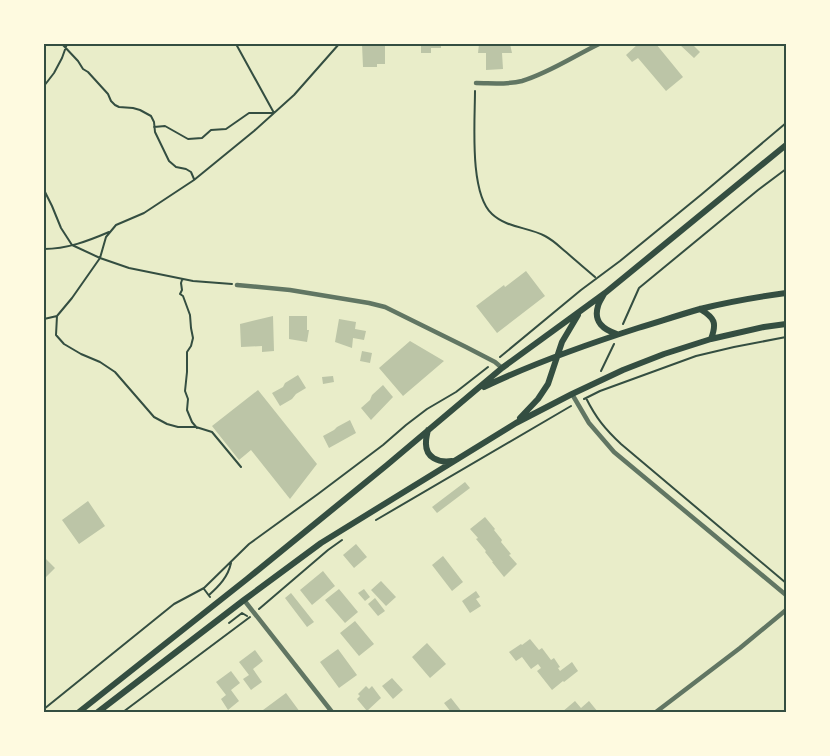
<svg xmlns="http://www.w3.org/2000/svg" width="830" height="756" font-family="'Roboto Serif',serif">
<rect width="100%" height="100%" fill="#e9edc9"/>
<path fill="#bcc5a7" d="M 362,44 L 385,44 L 385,64 L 377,64 L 377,67 L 363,67 Z
M 421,44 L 441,44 L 441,48 L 431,48 L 431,53 L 421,53 Z
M 479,44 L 510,44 L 512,53 L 502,53 L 503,69 L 486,70 L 486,53 L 478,53 Z
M 638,44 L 656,44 L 683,77 L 666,91 L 638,58 L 632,62 L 626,55 Z
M 679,44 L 692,44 L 700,52 L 694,58 Z
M 526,271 L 545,296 L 497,333 L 476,306 L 504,285 L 505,287 Z
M 273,316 L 274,351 L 262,352 L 262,346 L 241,347 L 240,324 Z
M 289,316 L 307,316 L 307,330 L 309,330 L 307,342 L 289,339 Z
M 339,319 L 356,322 L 355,329 L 366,331 L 364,340 L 353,338 L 352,348 L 335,342 Z
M 410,341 L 444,361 L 403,396 L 379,368 Z
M 362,351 L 372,353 L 370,363 L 360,361 Z
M 298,375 L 306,388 L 296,394 L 292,399 L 280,406 L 272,393 L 283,387 L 285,383 Z
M 333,376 L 334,382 L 323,384 L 322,377 Z
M 383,385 L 393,397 L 371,420 L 361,408 L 370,400 L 372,395 Z
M 258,390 L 317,464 L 290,499 L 251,450 L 239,460 L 212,426 Z
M 350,420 L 356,433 L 329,448 L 323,436 L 334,430 L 337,427 Z
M 465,482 L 470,488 L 437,513 L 432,507 Z
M 88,501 L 105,526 L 79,544 L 62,520 Z
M 485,517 L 495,529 L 494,530 L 502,540 L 501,542 L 511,554 L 509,555 L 517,564 L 504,577 L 492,562 L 493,562 L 485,552 L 486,551 L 476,539 L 478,538 L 470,529 Z
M 356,544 L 367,557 L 354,568 L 343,555 Z
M 443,556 L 463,582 L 452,591 L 432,565 Z
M 45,558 L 55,568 L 44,579 L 44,559 Z
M 323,571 L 335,586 L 312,605 L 300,590 Z
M 381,581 L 396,597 L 386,606 L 371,590 Z
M 339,589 L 358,612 L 345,623 L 325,600 Z
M 364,589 L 370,597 L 365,601 L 358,593 Z
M 476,591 L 480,597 L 476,599 L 481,606 L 470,613 L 462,601 Z
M 291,593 L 314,622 L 307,627 L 285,598 Z
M 375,598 L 385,611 L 378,616 L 368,604 Z
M 355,621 L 374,644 L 359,656 L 340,633 Z
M 530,639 L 539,650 L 542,648 L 551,660 L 554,658 L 560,667 L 558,668 L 560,671 L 572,662 L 578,671 L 564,682 L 563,681 L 552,690 L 537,671 L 541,668 L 538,664 L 531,669 L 522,657 L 516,661 L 509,652 L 521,644 L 522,645 Z
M 427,643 L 446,664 L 430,678 L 412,657 Z
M 338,649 L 357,675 L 339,688 L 320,662 Z
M 255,650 L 263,661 L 253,669 L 262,682 L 251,690 L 243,679 L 249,675 L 239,662 Z
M 231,671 L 240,683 L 231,690 L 239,701 L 228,710 L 221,699 L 226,695 L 216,682 Z
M 392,678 L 403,690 L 393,699 L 382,686 Z
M 366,686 L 369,689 L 372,686 L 381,698 L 367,711 L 357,699 L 360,696 L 358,694 Z
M 286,693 L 300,712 L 265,712 L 263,710 Z
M 451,698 L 462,712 L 451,712 L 444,703 Z
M 575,701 L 581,708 L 589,701 L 598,712 L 562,712 Z"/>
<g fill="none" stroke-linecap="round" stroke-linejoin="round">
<path stroke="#344e41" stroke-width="2" d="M 62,44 L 78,61 L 83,69 L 88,72 L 108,94 L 111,101 L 115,105 L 119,107 L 133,108 L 140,110 L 151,116 L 154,122 L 155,132 L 169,161 L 176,167 L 186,169 L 191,172 L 194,179
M 44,86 L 54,73 L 62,58 L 67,44
M 475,91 C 475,121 469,193 492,214 C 507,228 528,227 545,236 C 553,240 560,247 566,252 C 576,261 586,269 595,277
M 154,127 L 165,126 L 188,139 L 202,138 L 211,130 L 226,129 L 249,113 L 274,113 L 236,44
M 44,190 L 52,206 L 61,228 L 72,245 L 100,258 L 129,268 L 193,281 L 232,284
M 44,249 C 67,249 88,241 109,232
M 182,280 L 181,283 L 182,290 L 180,294 L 183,296 L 190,315 L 191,328 L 193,338 L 191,346 L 187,352 L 187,372 L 185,391 L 188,399 L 187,410 L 192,422 L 197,428
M 57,316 L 56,335 L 64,344 L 81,354 L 100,362 L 115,372 L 154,417 L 167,424 L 178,427 L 196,427 L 212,432 L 241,467
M 44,319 L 57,316 L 72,298 L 100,258 L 106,237 L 116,225 L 144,213 L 194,180 L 254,131 L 294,95 L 339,44
M 623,324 L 639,288 L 758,190 L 786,169
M 500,357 L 581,290 L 620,261 L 702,194 L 786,123
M 601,371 L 614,344
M 586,398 C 596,418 605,429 621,444 L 786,583
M 584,399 L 600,391 L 696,356 L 734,347 L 786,337
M 376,520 L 571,406
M 204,589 L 210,597
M 209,595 C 219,586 228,577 231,563
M 259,609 L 328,550 L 342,540
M 229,623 L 242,613 L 247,616
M 44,709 L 174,604 L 204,588 L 249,544 L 318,494 L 383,445 L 406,425 L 427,409 L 456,392 L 488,367
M 123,712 L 250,617"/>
<path stroke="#617663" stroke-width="4.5" d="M 476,83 C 491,83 507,85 522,81 C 549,73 574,56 599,44
M 237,285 L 290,290 L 369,303 L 385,307 L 466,347 L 495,362 L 502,368
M 572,394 L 589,423 L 614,452 L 786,595
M 244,600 L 332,712
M 656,712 L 740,648 L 786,610"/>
<path stroke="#344e41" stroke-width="6" d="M 604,294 C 602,298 599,302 598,306 C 593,322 604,330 617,334
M 700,309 C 715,318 717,323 711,339
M 484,387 C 534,363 585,345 638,328 C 658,322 679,315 700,309 C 728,302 757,297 786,293
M 520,418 L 538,399 L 548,384 L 562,342 L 578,315
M 428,430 C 427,434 426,438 426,442 C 425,458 439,463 452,461
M 79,712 L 247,579 L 387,465 L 502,368 L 605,293 L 786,145
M 98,712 L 244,600 L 321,543 L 516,423 L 572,394 L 623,370 L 664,354 L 711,339 L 764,327 L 786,324"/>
</g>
<rect width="830" height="756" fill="none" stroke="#fefae0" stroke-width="90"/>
<rect x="45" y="45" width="740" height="666" fill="none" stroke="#344e41" stroke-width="2"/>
</svg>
